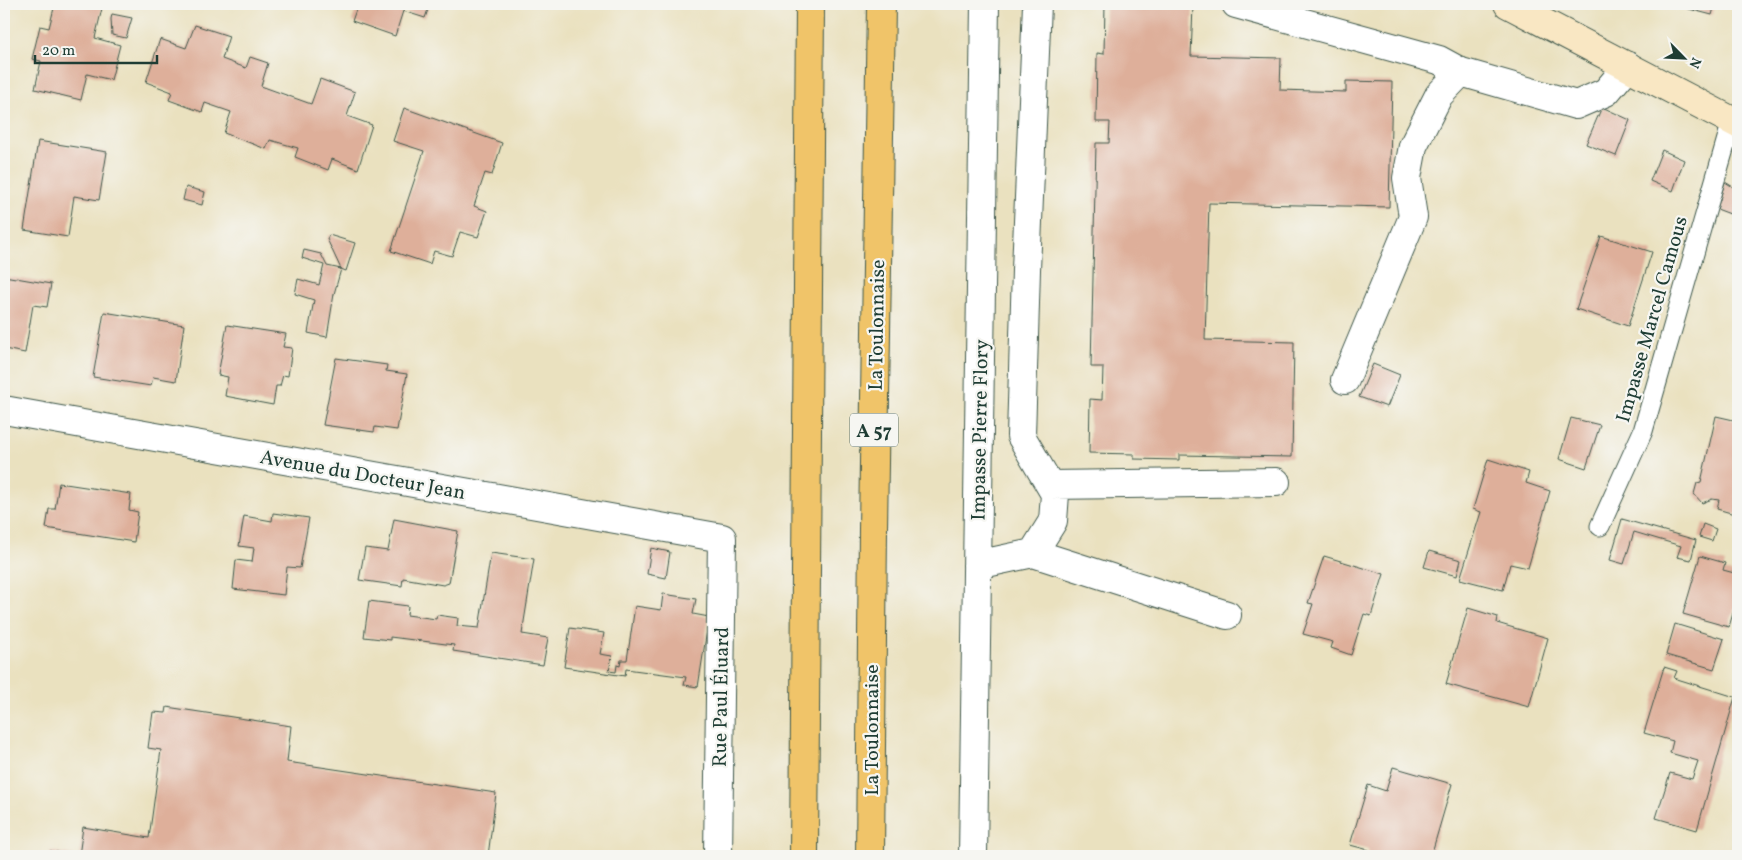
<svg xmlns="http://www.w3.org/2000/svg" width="1742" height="860" font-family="Vollkorn,serif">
<rect width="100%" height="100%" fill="#f6f6f2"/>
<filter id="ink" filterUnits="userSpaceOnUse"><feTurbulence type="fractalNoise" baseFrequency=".02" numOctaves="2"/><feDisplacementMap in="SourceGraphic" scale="10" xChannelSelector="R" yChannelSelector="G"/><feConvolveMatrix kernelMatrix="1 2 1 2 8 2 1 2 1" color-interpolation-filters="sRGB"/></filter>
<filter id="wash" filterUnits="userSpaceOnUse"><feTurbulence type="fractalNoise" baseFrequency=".0096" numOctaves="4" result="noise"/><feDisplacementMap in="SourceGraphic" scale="20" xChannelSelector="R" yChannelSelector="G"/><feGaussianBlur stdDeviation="1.12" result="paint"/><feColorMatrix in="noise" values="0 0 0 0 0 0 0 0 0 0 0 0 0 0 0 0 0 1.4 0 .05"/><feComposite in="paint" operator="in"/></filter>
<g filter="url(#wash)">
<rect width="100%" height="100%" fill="#eae1bf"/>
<g id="blocks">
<path fill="#deaf9a" d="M 55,4 L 103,4 L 95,38 L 120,45 L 111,80 L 87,74 L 81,100 L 35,89 L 41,61 L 32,59 L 40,26 L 49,28 Z
M 358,4 L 430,4 L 425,18 L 403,11 L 395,36 L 352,21 Z
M 1105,4 L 1180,4 L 1193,6 L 1191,56 L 1281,58 L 1280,90 L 1346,92 L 1346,81 L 1392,82 L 1389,207 L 1209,203 L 1205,340 L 1294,342 L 1292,457 L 1179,455 L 1179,460 L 1134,459 L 1134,454 L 1089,453 L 1090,399 L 1102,400 L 1103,367 L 1091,367 L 1096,143 L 1109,143 L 1110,122 L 1096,122 L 1097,53 L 1104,54 Z
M 1670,4 L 1715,4 L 1712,15 Z
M 112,14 L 132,18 L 126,38 L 112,35 L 111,19 Z
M 195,25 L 229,36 L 222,59 L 246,68 L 250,57 L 268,63 L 261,86 L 311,104 L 320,79 L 355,92 L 347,116 L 372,125 L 358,169 L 332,159 L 328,170 L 295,157 L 298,148 L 270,140 L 266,149 L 224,133 L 231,112 L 205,103 L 202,112 L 169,100 L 172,92 L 146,82 L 160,39 L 186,48 Z
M 1602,107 L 1630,120 L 1616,156 L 1586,144 Z
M 404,108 L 502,143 L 492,175 L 485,173 L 474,206 L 487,211 L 478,237 L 460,232 L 452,256 L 434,251 L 430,264 L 391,251 L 424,151 L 393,141 Z
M 38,141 L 107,152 L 99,200 L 74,196 L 68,237 L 24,230 Z
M 1662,150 L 1684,160 L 1673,191 L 1650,181 Z
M 1725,182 L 1738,190 L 1738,217 L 1717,209 Z
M 186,187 L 205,192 L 202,205 L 183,200 Z
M 329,235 L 355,243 L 346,271 L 341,269 L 327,239 Z
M 1601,236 L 1652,252 L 1628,326 L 1576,309 Z
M 304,250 L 321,254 L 327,266 L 341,269 L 334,294 L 327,337 L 308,333 L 314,300 L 295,294 L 298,279 L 319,285 L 324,265 L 302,258 Z
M 4,276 L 51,284 L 47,307 L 33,305 L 25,353 L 4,349 Z
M 104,312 L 184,325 L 176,381 L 153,377 L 151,386 L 93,377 Z
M 227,325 L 286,334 L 283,347 L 292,348 L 288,376 L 283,375 L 280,386 L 276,386 L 273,405 L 225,396 L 228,377 L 218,375 Z
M 336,358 L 387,365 L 386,371 L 407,374 L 397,430 L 375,427 L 374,432 L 323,425 Z
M 1373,364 L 1400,375 L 1387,407 L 1359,397 Z
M 1716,416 L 1738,421 L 1738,515 L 1717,509 L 1719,500 L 1712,499 L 1702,503 L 1694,494 L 1697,483 L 1701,482 Z
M 1571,418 L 1600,425 L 1586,468 L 1559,459 Z
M 1488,459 L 1529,472 L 1526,483 L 1550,491 L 1528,568 L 1510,564 L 1503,590 L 1460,579 L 1481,512 L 1473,509 Z
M 59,483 L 131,494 L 129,510 L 138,512 L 134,542 L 46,528 L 49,509 L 55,509 Z
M 273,513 L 309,518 L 300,568 L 287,567 L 284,595 L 233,589 L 236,560 L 252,562 L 254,548 L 239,546 L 244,516 L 272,521 Z
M 394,519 L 458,531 L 449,583 L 443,585 L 403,578 L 402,586 L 359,580 L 365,548 L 388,551 Z
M 1622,519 L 1696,540 L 1691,560 L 1677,557 L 1681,546 L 1634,532 L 1624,564 L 1610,560 Z
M 1703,524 L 1716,529 L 1712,541 L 1699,537 Z
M 651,548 L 670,552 L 666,578 L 647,574 Z
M 1429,551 L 1461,560 L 1457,576 L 1424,567 Z
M 491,553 L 534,559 L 522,634 L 548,638 L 543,665 L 453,651 L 454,645 L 390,637 L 390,640 L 364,637 L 369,601 L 408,606 L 407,615 L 436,619 L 437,615 L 458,618 L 457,626 L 479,628 Z
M 1324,556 L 1384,574 L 1371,616 L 1364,614 L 1351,655 L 1331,648 L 1333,642 L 1303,634 L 1313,604 L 1308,603 Z
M 1700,556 L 1725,563 L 1723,570 L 1738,574 L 1738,596 L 1729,627 L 1683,614 Z
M 663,594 L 696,599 L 693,614 L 709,617 L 698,687 L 684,685 L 686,677 L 626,669 L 625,676 L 564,667 L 570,628 L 604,633 L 600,654 L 612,656 L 609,671 L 616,672 L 617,665 L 620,666 L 621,660 L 627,660 L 635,606 L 661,610 Z
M 1468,608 L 1498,617 L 1497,623 L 1548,638 L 1529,707 L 1446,684 Z
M 1675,624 L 1724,639 L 1714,669 L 1666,655 Z
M 1664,667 L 1677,671 L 1674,678 L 1735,697 L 1697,830 L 1656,818 L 1670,773 L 1692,779 L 1698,761 L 1670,753 L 1673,741 L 1644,733 Z
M 167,707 L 291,726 L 287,762 L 496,793 L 488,856 L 79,856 L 83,827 L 149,838 L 161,750 L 148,748 L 153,712 L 166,713 Z
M 1393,767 L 1452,784 L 1431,856 L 1367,856 L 1369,850 L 1350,845 L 1368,785 L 1386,791 Z
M 50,851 L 74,855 L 74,856 L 50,856 Z"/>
</g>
</g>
<g filter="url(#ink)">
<use href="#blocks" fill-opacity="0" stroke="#3d5649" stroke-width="1"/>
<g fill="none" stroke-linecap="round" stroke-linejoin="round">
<defs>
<path id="service" d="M 1600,526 L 1643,431 L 1732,121"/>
<path id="minor" d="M 1236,4 L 1439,60 L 1461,72 L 1576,105 L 1606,92 L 1628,66
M 1345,380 L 1413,217 L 1407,178 L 1413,146 L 1439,95 L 1461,72
M 4,410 L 722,538 L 718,856
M 1050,485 L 1276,482
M 1033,553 L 1227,615
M 977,565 L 1033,553 L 1053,521 L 1055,494 L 1021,436 L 1026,270 L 1037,4
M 973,856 L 985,4"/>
<path id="secondary" d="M 1508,4 L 1738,124"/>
<path id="motorway" d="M 804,856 L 810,4
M 870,856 L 873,529 L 881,4"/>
</defs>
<use href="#service" stroke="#3d5649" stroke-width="21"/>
<use href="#minor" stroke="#3d5649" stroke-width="30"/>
<use href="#secondary" stroke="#3d5649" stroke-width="30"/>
<use href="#motorway" stroke="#3d5649" stroke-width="30"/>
<use href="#service" stroke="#fff" stroke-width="19"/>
<use href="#minor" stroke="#fff" stroke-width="28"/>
<use href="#secondary" stroke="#f9e7c3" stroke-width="28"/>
<use href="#motorway" stroke="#f0c469" stroke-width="28"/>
</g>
</g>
<g text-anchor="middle" stroke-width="4.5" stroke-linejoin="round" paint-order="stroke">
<rect fill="#f6f6f2" stroke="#60746d" stroke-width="1" x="850" y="413.5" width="48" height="33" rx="4"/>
<g font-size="19" font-weight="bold" fill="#1f3d34">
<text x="874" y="437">A 57</text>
</g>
<g font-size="20" fill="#1f3d34" stroke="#f6f6f2">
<text transform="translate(1651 319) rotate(-74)" y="7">Impasse Marcel Camous</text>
<text transform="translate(876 325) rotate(-89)" y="7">La Toulonnaise</text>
<text transform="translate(979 430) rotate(-89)" y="7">Impasse Pierre Flory</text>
<text transform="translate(363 474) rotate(10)" y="7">Avenue du Docteur Jean</text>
<text transform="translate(720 697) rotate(-89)" y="7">Rue Paul Éluard</text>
<text transform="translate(871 730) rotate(-90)" y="7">La Toulonnaise</text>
</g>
</g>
<rect width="1742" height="860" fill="none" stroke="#f6f6f2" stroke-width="20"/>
<g transform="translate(1684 58) rotate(114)" stroke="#f6f6f2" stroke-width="4" paint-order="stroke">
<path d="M0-4L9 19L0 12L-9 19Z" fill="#1f3d34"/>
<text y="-8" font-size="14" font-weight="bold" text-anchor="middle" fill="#1f3d34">N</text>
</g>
<path d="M35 55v8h122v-8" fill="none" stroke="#1f3d34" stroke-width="2.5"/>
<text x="42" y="55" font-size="15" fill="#1f3d34" stroke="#f6f6f2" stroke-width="4" paint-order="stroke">20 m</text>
</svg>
